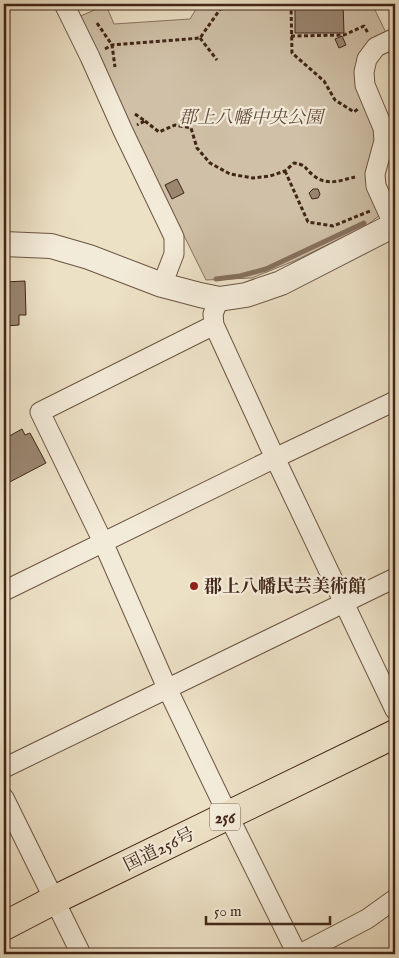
<svg xmlns="http://www.w3.org/2000/svg" width="399" height="958" font-family="'IM FELL English','Noto Serif JP',serif">
<rect width="100%" height="100%" fill="#ece0c5"/>
<filter id="stains"><feTurbulence type="fractalNoise" baseFrequency=".004" numOctaves="4"/><feColorMatrix values="0 0 0 0 .2 0 0 0 0 .09 0 0 0 0 .02 0 0 0 .5 -.17"/></filter>
<radialGradient id="worn" r=".72"><stop offset=".6" stop-color="#630" stop-opacity="0"/><stop offset="1" stop-color="#630" stop-opacity=".3"/></radialGradient>
<path fill="#cfc0a7" stroke="#88725f" d="M 199,4 L 365,4 L 374,8 L 388,37 L 371,44 L 380,215 L 366,226 L 294,261 L 252,278 L 206,280 L 76,18 L 106,5 L 114,24 L 190,19 Z"/>
<g fill="none" stroke-linecap="round" stroke-linejoin="round">
<path stroke="#856f5c" stroke-width="5" d="M 216,279 L 240,276 L 266,269 L 364,223"/>
</g>
<path fill="#9a8671" stroke="#412517" d="M 295,4 L 343,4 L 344,33 L 295,33 Z
M 342,36 L 346,45 L 339,48 L 335,39 Z
M 177,179 L 184,193 L 172,199 L 165,185 Z
M 313,189 L 318,189 L 320,194 L 318,198 L 312,199 L 309,193 Z
M 25,281 L 26,315 L 19,315 L 19,325 L 6,326 L 6,316 L 4,316 L 4,282 Z
M 22,429 L 25,435 L 30,433 L 46,463 L 4,485 L 4,446 L 6,445 L 4,439 Z"/>
<g fill="none" stroke-linecap="round" stroke-linejoin="round">
<defs>
<path id="minor" d="M 64,4 L 90,57 L 123,131 L 174,237 L 174,254 L 162,285
M 395,38 L 376,47 L 367,59 L 364,72 L 365,85 L 383,128 L 384,141 L 375,174 L 376,186 L 395,228
M 219,299 L 213,314 L 214,325 L 275,458 L 395,710
M 214,325 L 40,412 L 103,542 L 167,688 L 228,815 L 297,954
M 4,591 L 275,458 L 395,401
M 4,768 L 395,578
M 4,798 L 81,954
M 300,954 L 367,919 L 395,899"/>
<path id="tertiary" d="M 4,244 L 51,246 L 89,257 L 162,285 L 200,295 L 219,299 L 246,295 L 281,283 L 394,225"/>
<path id="trunk" d="M 4,926 L 54,900 L 395,734"/>
</defs>
<use href="#minor" stroke="#6c5442" stroke-width="21"/>
<use href="#tertiary" stroke="#6c5442" stroke-width="26"/>
<use href="#trunk" stroke="#412517" stroke-width="30"/>
<path stroke="#412517" stroke-width="3" stroke-dasharray="4 2.5" stroke-linecap="butt" d="M 291,4 L 292,53 L 324,81 L 335,100 L 354,112 L 358,109
M 97,23 L 112,45 L 115,67
M 291,36 L 344,35 L 364,26 L 368,33
M 200,38 L 217,60
M 105,49 L 112,45 L 200,38 L 221,8 L 222,4
M 135,114 L 145,121 L 137,125
M 145,121 L 159,132 L 175,125 L 191,128 L 197,148 L 210,163 L 230,174 L 253,178 L 270,176 L 285,171 L 294,163 C 307,165 304,168 313,175 C 327,187 341,180 355,177
M 285,171 L 308,222 L 333,226 L 370,211"/>
<use href="#minor" stroke="#f3ebd9" stroke-width="19"/>
<use href="#tertiary" stroke="#f3ebd9" stroke-width="24"/>
<use href="#trunk" stroke="#ece0c5" stroke-width="28"/>
</g>
<circle fill="#8f2418" stroke="#f3ebd9" stroke-width="2" cx="194" cy="586" r="5"/>
<g text-anchor="middle" stroke-width="4.5" stroke-linejoin="round" paint-order="stroke">
<rect fill="#f3ebd9" stroke="#766051" stroke-width="1" x="210" y="803.5" width="30" height="27" rx="4"/>
<g font-size="16" font-weight="bold" fill="#412517">
<text x="225" y="823">256</text>
</g>
<g font-size="18" font-style="italic" fill="#644c3b" stroke="#f3ebd9">
<text x="251" y="123">郡上八幡中央公園</text>
</g>
<g font-size="18" font-weight="bold" fill="#412517" stroke="#f3ebd9" text-anchor="start">
<text x="204" y="592">郡上八幡民芸美術館</text>
</g>
<g font-size="18" fill="#412517" stroke="#f3ebd9">
<text transform="translate(159 849) rotate(-26)" y="6">国道256号</text>
</g>
</g>
<rect width="399" height="958" fill="none" stroke="#ece0c5" stroke-width="20"/>
<rect x="5" y="5" width="389" height="948" fill="none" stroke="#412517" stroke-width="2.5"/>
<rect x="10" y="10" width="379" height="938" fill="none" stroke="#412517"/>
<path d="M206 916v8h124v-8" fill="none" stroke="#412517" stroke-width="2.5"/>
<text x="214" y="916" font-size="15" fill="#412517" stroke="#f3ebd9" stroke-width="4" paint-order="stroke">50 m</text>
<rect width="100%" height="100%" filter="url(#stains)"/>
<rect width="100%" height="100%" fill="url(#worn)"/>
</svg>
